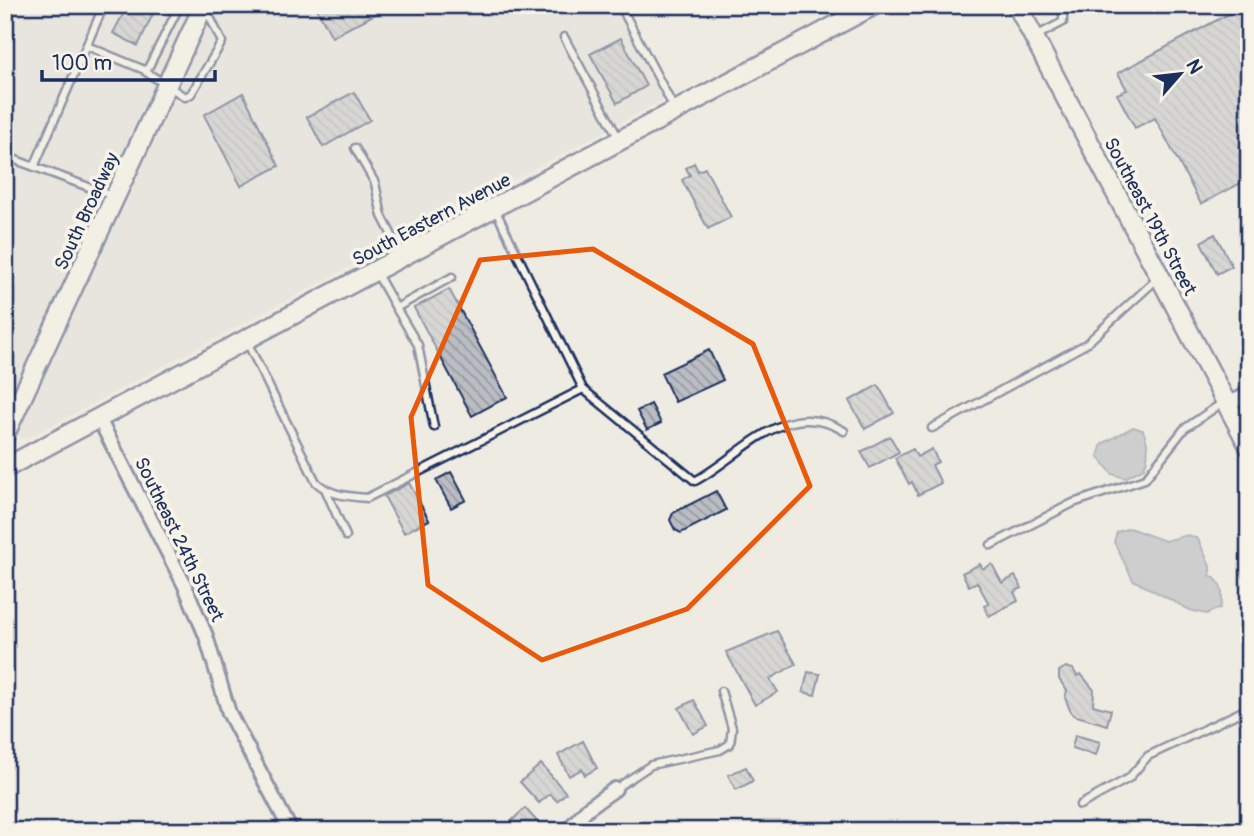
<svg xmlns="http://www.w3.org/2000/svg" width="1254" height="836" font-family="Pangolin,sans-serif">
<defs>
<pattern id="building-back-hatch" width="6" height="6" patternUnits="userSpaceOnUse" patternTransform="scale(1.75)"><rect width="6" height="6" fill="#babdc2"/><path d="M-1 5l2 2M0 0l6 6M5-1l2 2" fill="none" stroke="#969aa1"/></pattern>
</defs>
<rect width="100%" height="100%" fill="#eeebe2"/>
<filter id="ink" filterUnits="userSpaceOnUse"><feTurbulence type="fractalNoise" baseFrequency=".0143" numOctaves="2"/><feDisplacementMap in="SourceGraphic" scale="14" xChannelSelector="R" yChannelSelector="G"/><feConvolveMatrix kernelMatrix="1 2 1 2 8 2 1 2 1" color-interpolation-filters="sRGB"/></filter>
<g filter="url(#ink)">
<path fill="#deddd8" d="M 5,5 L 616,5 L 663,100 L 26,439 L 5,431 Z"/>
<path fill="#a6abb5" stroke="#6e7992" stroke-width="2" d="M 1133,427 L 1143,430 C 1148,443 1150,454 1144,468 L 1125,478 L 1112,474 L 1098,456 L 1102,444 Z
M 1129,528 L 1165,541 L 1188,535 L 1198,539 L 1210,566 L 1210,575 C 1223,582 1224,596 1220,608 L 1206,614 L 1190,610 L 1133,580 L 1114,542 L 1117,532 Z"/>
<path fill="url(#building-back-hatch)" stroke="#1b2f5e" stroke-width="2" d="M 128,5 L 157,5 L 138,46 L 113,33 Z
M 315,5 L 375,5 L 379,12 L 332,37 Z
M 1245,5 L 1249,5 L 1249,179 L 1201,204 L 1155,118 L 1135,128 L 1117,94 L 1127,90 L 1118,73 Z
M 621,38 L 646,86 L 617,103 L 590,54 Z
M 354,92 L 370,120 L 323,147 L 307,117 Z
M 243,93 L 279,166 L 241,186 L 204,115 Z
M 694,163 L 698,171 L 705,168 L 731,217 L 708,229 L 682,180 L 690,175 L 686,168 Z
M 1215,234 L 1232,266 L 1217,274 L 1201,242 Z
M 449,289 L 507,397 L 472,416 L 414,308 Z
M 709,350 L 723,380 L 675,402 L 661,373 Z
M 878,385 L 894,413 L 865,429 L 849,401 Z
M 651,404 L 661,423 L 647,430 L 637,411 Z
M 890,436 L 899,452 L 870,468 L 861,452 Z
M 913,449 L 917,457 L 932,449 L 938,462 L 932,465 L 941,483 L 918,495 L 912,482 L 909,484 L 895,458 Z
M 451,472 L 466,500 L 451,508 L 436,480 Z
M 409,483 L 429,520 L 404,533 L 384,496 Z
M 716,491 L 726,510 L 681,533 L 675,530 L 670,520 L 673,513 Z
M 980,564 L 983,569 L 992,564 L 1002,583 L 1015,576 L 1022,588 L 1014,592 L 1018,601 L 989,616 L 984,606 L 989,604 L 977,582 L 969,586 L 962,573 Z
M 777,631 L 796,664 L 770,679 L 778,692 L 755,705 L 726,652 Z
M 1066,667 L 1073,669 L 1077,676 L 1081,674 L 1094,690 L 1093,705 L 1111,710 L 1107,725 L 1073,715 L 1070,710 L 1065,698 L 1067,691 L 1059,679 L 1059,671 Z
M 808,672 L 820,674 L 815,695 L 803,692 Z
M 694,700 L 708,726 L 693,734 L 679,708 Z
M 1075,735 L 1100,742 L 1096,755 L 1072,748 Z
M 583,741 L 597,768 L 585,775 L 582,769 L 569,776 L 558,755 Z
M 541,764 L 566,793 L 557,801 L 550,794 L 539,803 L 520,782 Z
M 746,767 L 753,781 L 736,790 L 728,775 Z
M 525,808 L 540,825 L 534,831 L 501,831 Z"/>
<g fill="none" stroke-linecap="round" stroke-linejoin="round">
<defs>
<path id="lane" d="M 180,5 L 146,72 L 185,97 L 191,94 L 222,42 L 206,9
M 620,5 L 675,110
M 1036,36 L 1063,22 L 1063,5
M 564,37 L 618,137
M 87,46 L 147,71
M 355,148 L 375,183 L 382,216 L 401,253
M 5,156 L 113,196
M 34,167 L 104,5
M 495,209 L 583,389 L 695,481 C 742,456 786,395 844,431
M 377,274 L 396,308 L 452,277
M 396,308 L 418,345 L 434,427
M 247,342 L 316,482 C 331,496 347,496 367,498 L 583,389
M 932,428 L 1086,344 L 1158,278
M 326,491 L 346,536
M 991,545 L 1073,503 L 1145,479 L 1184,429 L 1225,401
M 615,789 L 651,765 L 720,750 L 730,744 L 732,728 L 721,691
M 1080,805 L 1129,778 L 1148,756 L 1249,708"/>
<path id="street" d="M 1227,404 L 1249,394
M 99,419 L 185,586 L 206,636 L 229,713 L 291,831
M 567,831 L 588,808 L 615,789"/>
<path id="secondary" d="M 1017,5 L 1249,446
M 5,434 L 204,5
M 5,468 L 874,5"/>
</defs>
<use href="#lane" stroke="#1b2f5e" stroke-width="11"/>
<use href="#street" stroke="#1b2f5e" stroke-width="18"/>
<use href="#secondary" stroke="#1b2f5e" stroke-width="23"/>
<use href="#lane" stroke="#f7f3e8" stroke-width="6"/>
<use href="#street" stroke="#f7f3e8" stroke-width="12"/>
<use href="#secondary" stroke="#f7f3e8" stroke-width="18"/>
</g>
</g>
<path d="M0 0H1254V836H0ZM 593,249 L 753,344 L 810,486 L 687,609 L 542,660 L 428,585 L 411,417 L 480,260 Z" fill="#eeebe2" fill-opacity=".55" fill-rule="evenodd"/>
<path fill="none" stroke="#e8590c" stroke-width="5" stroke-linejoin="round" d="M 593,249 L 753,344 L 810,486 L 687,609 L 542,660 L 428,585 L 411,417 L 480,260 Z"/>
<g text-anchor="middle" stroke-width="7" stroke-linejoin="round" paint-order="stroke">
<g font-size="19" fill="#1b2f5e" stroke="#f7f3e8">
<text transform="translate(86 211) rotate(-65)" y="7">South Broadway</text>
<text transform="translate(1151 216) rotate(62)" y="7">Southeast 19th Street</text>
<text transform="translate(431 219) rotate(-28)" y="7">South Eastern Avenue</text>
<text transform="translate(180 539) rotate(64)" y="7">Southeast 24th Street</text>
</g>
</g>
<rect width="1254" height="836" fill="none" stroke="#f7f3e8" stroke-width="28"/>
<rect x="14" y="14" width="1226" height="808" fill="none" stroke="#1b2f5e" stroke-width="2.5" filter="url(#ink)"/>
<g transform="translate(1180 74) rotate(62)" stroke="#f7f3e8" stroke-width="5" paint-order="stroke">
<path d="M0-5L12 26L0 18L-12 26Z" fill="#1b2f5e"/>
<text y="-10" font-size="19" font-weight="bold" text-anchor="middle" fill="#1b2f5e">N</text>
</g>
<path d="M42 70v10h173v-10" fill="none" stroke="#1b2f5e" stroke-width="3.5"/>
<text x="52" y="70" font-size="21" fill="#1b2f5e" stroke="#f7f3e8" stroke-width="5" paint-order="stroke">100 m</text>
</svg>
